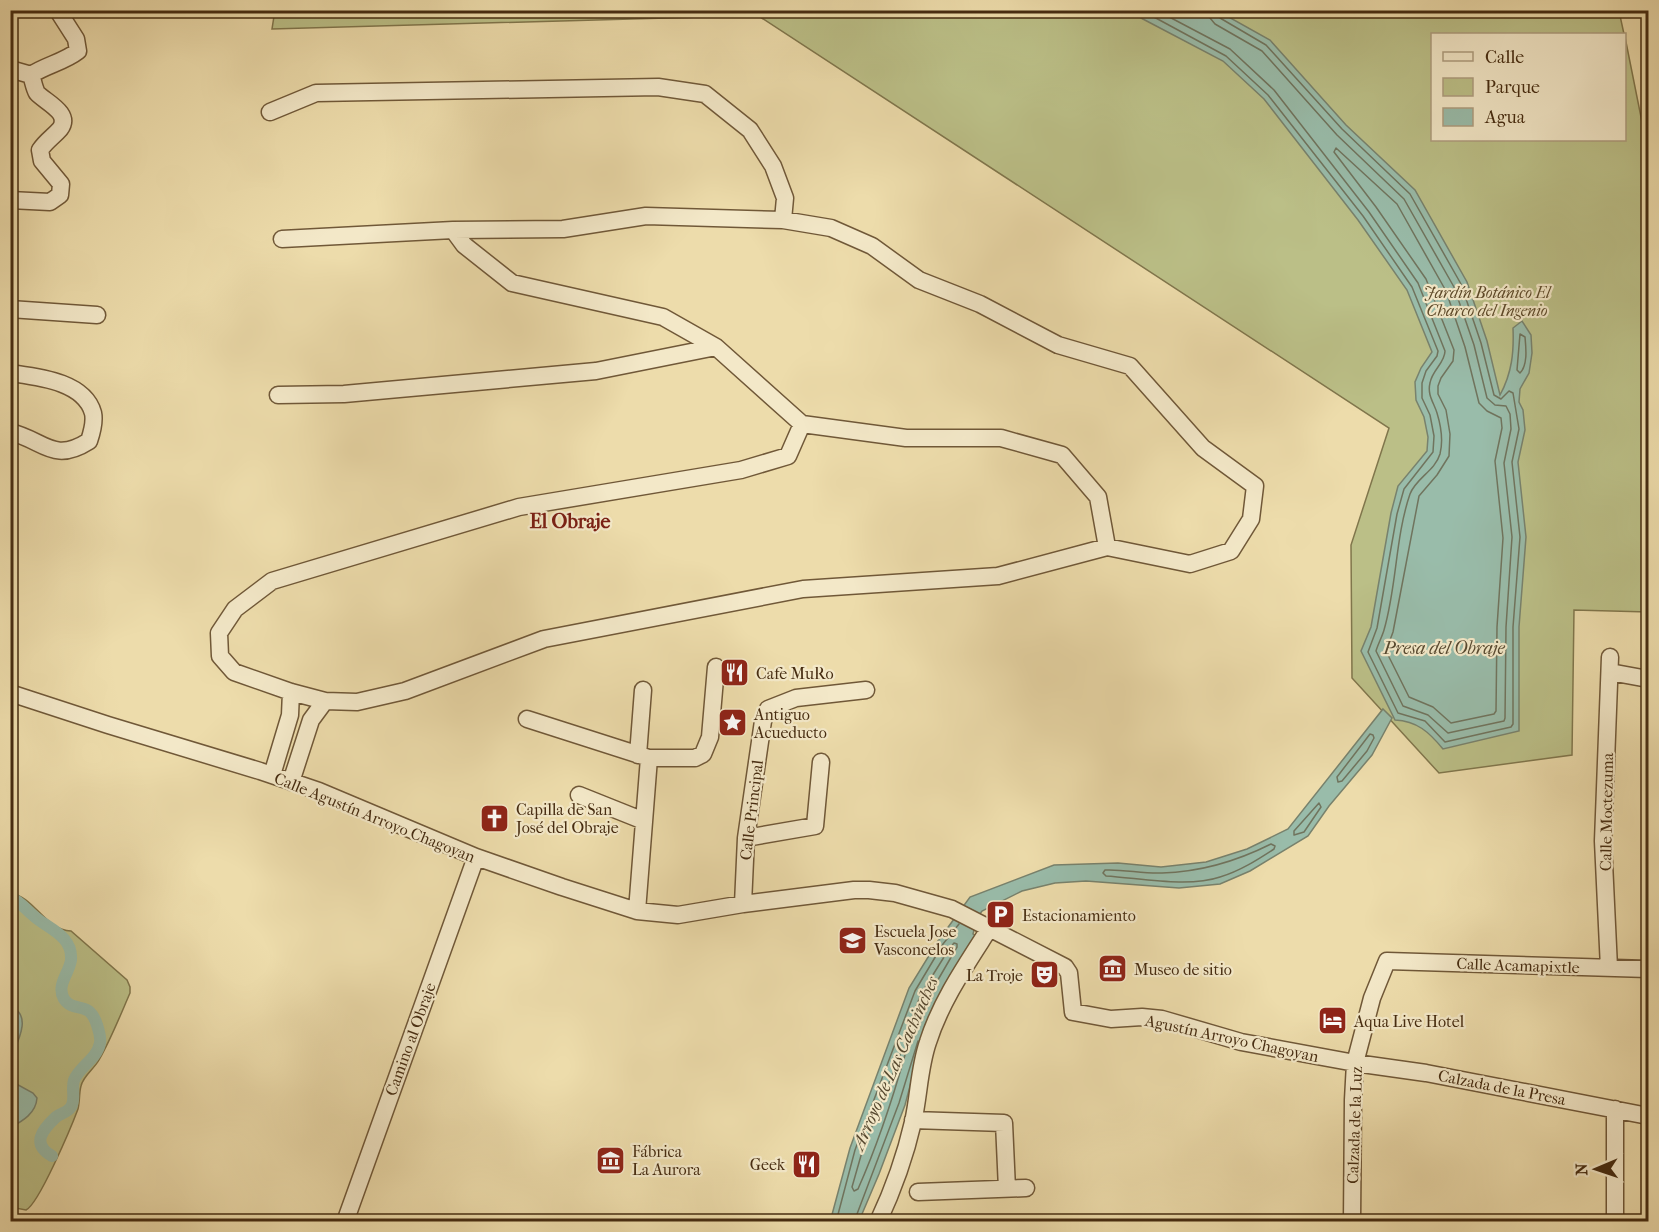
<svg xmlns="http://www.w3.org/2000/svg" width="1659" height="1232" font-family="'IM FELL French Canon',serif">
<rect width="100%" height="100%" fill="#eddcab"/>
<filter id="stains"><feTurbulence type="fractalNoise" baseFrequency=".00333" numOctaves="4"/><feColorMatrix values="0 0 0 0 .2 0 0 0 0 .09 0 0 0 0 .02 0 0 0 .5 -.17"/></filter>
<radialGradient id="worn" r=".72"><stop offset=".6" stop-color="#630" stop-opacity="0"/><stop offset="1" stop-color="#630" stop-opacity=".3"/></radialGradient>
<path fill="#bbbf87" stroke="#80764c" stroke-width="1.5" d="M 275,10 L 708,10 L 708,11 L 702,17 L 272,29 Z
M 751,11 L 1619,11 L 1624,34 L 1432,34 L 1432,140 L 1624,140 L 1625,37 L 1648,152 L 1648,612 L 1574,610 L 1572,755 L 1439,773 L 1352,678 L 1351,545 L 1389,428 Z
M 10,893 C 34,896 45,930 71,931 L 127,980 L 130,987 L 130,993 C 120,1016 111,1039 99,1060 C 94,1069 83,1076 81,1086 C 79,1093 80,1101 78,1109 C 72,1125 39,1204 26,1210 L 10,1207 Z"/>
<path fill="#99bcaa" stroke="#78826d" stroke-width="1.5" d="M 1131,11 L 1218,11 L 1270,40 L 1346,125 L 1415,190 L 1467,282 L 1487,341 L 1500,395 C 1512,373 1514,352 1513,328 L 1522,321 L 1531,335 L 1532,353 L 1529,373 L 1520,389 L 1519,402 L 1523,410 L 1525,430 L 1518,462 L 1526,537 L 1519,627 L 1519,731 L 1443,749 C 1429,732 1417,721 1395,720 L 1361,651 L 1371,627 L 1391,513 L 1398,486 L 1427,451 L 1428,437 L 1424,417 L 1416,400 L 1415,382 L 1421,368 L 1432,352 L 1407,290 L 1358,220 L 1264,99 L 1223,61 L 1141,18 Z
M 1383,709 L 1392,718 L 1372,755 L 1329,806 L 1308,836 L 1250,871 L 1220,884 L 1179,888 L 1086,881 L 1055,883 L 1022,891 L 982,911 L 977,918 L 973,934 L 979,938 L 918,1056 L 905,1105 L 879,1174 L 859,1221 L 830,1222 L 850,1148 L 909,988 L 938,941 L 970,897 L 1054,865 L 1118,863 L 1161,867 L 1206,862 L 1247,849 L 1288,829 Z
M 11,1007 C 33,1015 17,1043 11,1058 Z
M 11,1081 L 33,1093 L 37,1098 C 36,1113 23,1121 11,1127 Z"/>
<g fill="none" stroke-linecap="round" stroke-linejoin="round">
<path stroke="#70745e" stroke-width="1.5" d="M 1141,10 L 1226,56 L 1268,95 L 1363,216 L 1412,287 L 1438,351 L 1437,356 L 1426,371 L 1422,383 L 1422,398 L 1430,415 L 1434,436 L 1433,452 L 1404,489 L 1397,514 L 1377,628 L 1368,652 L 1398,713 L 1425,721 L 1445,742 L 1511,727 L 1513,724 L 1513,627 L 1520,537 L 1512,462 L 1519,429 L 1513,393 L 1509,391 L 1501,399 L 1494,395 L 1481,343 L 1461,284 L 1410,194 L 1342,129 L 1266,45 L 1220,18 L 1216,10
M 1156,10 L 1230,49 L 1274,90 L 1369,212 L 1418,283 L 1445,351 C 1445,363 1432,370 1430,383 C 1427,395 1434,403 1437,413 C 1441,426 1443,442 1440,454 C 1435,471 1416,478 1410,494 C 1395,538 1397,586 1384,630 C 1382,637 1378,644 1376,651 L 1403,706 L 1428,715 L 1448,733 L 1504,721 L 1505,718 L 1506,627 L 1512,537 L 1504,463 L 1511,429 L 1510,414 L 1506,406 L 1495,405 L 1487,398 L 1474,345 L 1454,287 L 1404,199 L 1337,135 L 1262,51 L 1215,24 L 1210,18 L 1209,10
M 1336,148 L 1397,204 L 1446,291 L 1465,347 L 1479,403 L 1487,411 L 1501,418 L 1502,428 L 1495,461 L 1503,538 L 1497,627 L 1496,711 L 1494,714 L 1451,723 L 1433,707 L 1409,697 L 1386,651 L 1393,632 L 1419,496 L 1437,475 L 1449,456 L 1450,434 L 1446,410 L 1438,394 L 1438,386 L 1441,378 L 1453,361 L 1454,350 L 1426,279 L 1376,207 L 1334,152 Z
M 1520,334 L 1525,337 C 1526,348 1528,365 1520,373 L 1517,370 Z
M 1370,734 L 1373,735 L 1374,738 L 1367,751 L 1342,781 L 1338,782 L 1337,777 Z
M 1319,803 L 1321,807 L 1304,832 L 1294,835 L 1294,831 Z
M 1271,844 L 1275,846 L 1274,849 C 1257,860 1240,871 1220,877 C 1188,888 1140,878 1106,876 L 1103,873 L 1105,870 C 1124,869 1143,874 1162,873 C 1200,872 1237,861 1271,844 Z
M 954,943 L 957,944 L 957,947 L 928,997 L 911,1039 L 907,1040 L 905,1036 L 921,994 L 949,949 Z
M 901,1052 L 905,1055 C 892,1101 877,1146 858,1189 L 854,1191 L 852,1187 L 862,1152 Z
M 836,1222 L 855,1150 L 915,991 L 943,944 L 959,924
M 854,1222 L 899,1103 L 918,1041"/>
<path stroke="#99bcaa" stroke-width="12" d="M 10,897 C 21,902 26,910 35,917 C 49,929 73,936 71,960 C 69,974 56,985 64,999 C 74,1014 89,999 97,1025 C 99,1031 101,1037 100,1043 C 97,1059 80,1066 74,1080 C 71,1089 76,1099 71,1107 C 67,1113 61,1113 56,1117 C 42,1130 31,1144 52,1156"/>
<defs>
<path id="minor" d="M 10,69 L 31,75 C 46,65 64,62 78,51 L 76,39 L 60,14 L 60,10
M 270,112 L 316,93 L 658,87 L 705,94 L 750,130 L 773,166 L 785,198 L 783,220
M 10,200 L 50,202 L 60,195 L 61,184 L 42,161 L 40,150 C 46,141 53,137 60,129 C 72,113 45,102 37,93 C 34,88 33,80 31,75
M 453,230 L 464,245 L 512,283 L 663,317 L 716,347 L 802,424 L 906,438 L 1001,438 L 1062,455 L 1098,497 L 1107,547
M 282,239 L 453,230 L 563,229 L 646,216 L 783,220 L 831,228 L 872,246 L 919,280 L 980,304 L 1058,345 L 1130,366 L 1203,448 L 1255,486 L 1251,519 L 1231,551 L 1190,564 L 1107,547 L 998,576 L 803,589 L 544,639 L 405,691 L 357,702 L 325,701 L 291,692 L 234,672 L 220,656 L 219,633 L 235,609 L 272,581 L 519,507 L 741,470 L 788,456 L 802,424
M 10,309 L 97,315
M 10,373 C 37,377 84,381 93,413 C 95,422 92,432 89,441 C 53,464 44,440 10,432
M 278,395 L 344,394 L 596,371 L 716,347
M 1610,672 L 1648,679
M 10,693 L 108,725 L 260,771 L 319,791 L 476,857 L 562,887 L 637,911 L 678,915 L 743,904 L 854,890 L 869,890 L 895,893 L 952,909 L 1065,967 L 1069,973 L 1073,1012 L 1111,1019 L 1142,1017 L 1162,1019 L 1241,1042 L 1355,1063 L 1426,1073 L 1648,1116
M 527,719 L 649,758 L 695,758 L 703,754 L 710,737 L 716,667
M 638,755 L 643,690
M 272,775 L 290,715 L 291,692
M 291,782 L 311,720 L 325,701
M 579,795 L 644,821
M 746,838 L 815,826 L 821,762
M 743,904 L 746,838 L 763,721 L 768,709 L 796,698 L 866,690
M 637,911 L 649,758
M 1609,968 L 1603,841 L 1610,657
M 913,1120 L 1004,1123 L 1007,1189
M 918,1192 L 1026,1188
M 345,1222 L 476,857
M 878,1222 C 893,1190 905,1157 913,1122 C 919,1096 919,1068 928,1042 C 941,1001 966,965 989,929
M 1352,1222 L 1353,1100 L 1355,1063 L 1372,998 L 1387,961 L 1648,969
M 1615,1222 L 1615,1109"/>
</defs>
<use href="#minor" stroke="#705838" stroke-width="19"/>
<use href="#minor" stroke="#f3e8c8" stroke-width="16"/>
</g>
<defs>
<symbol id="restaurant-square" viewBox="-11 -11 22 22"><rect x="-9" y="-9" width="18" height="18" rx="4" fill="#8f2418" stroke="#f3e8c8"/><path d="M-5-6h1v4h1v-4h1v4h1v-4h1v5L-1.5 .5V6h-2V.5L-5-1ZM5-6V6H3V1.5H1.5Q1.5-4 5-6Z" fill="#fff"/></symbol>
<symbol id="sight-square" viewBox="-11 -11 22 22"><rect x="-9" y="-9" width="18" height="18" rx="4" fill="#8f2418" stroke="#f3e8c8"/><path d="M0-6L1.8-2.2L6-1.7L2.9 1.2L3.7 5.4L0 3.3L-3.7 5.4L-2.9 1.2L-6-1.7L-1.8-2.2Z" fill="#fff"/></symbol>
<symbol id="church-square" viewBox="-11 -11 22 22"><rect x="-9" y="-9" width="18" height="18" rx="4" fill="#8f2418" stroke="#f3e8c8"/><path d="M-1.2-6h2.4v3.5h3.3v2.4h-3.3V6h-2.4V-.1h-3.3v-2.4h3.3Z" fill="#fff"/></symbol>
<symbol id="parking-square" viewBox="-11 -11 22 22"><rect x="-9" y="-9" width="18" height="18" rx="4" fill="#8f2418" stroke="#f3e8c8"/><path d="M-3.5-5.5H1a3.5 3.5 0 0 1 0 7H-1V5.5H-3.5ZM-1-3.4V-.6H.8a1.4 1.4 0 0 0 0-2.8Z" fill="#fff"/></symbol>
<symbol id="school-square" viewBox="-11 -11 22 22"><rect x="-9" y="-9" width="18" height="18" rx="4" fill="#8f2418" stroke="#f3e8c8"/><path d="M0-5L7-2L0 1L-7-2ZM-4 1L0 2.5L4 1V4Q0 6-4 4Z" fill="#fff"/></symbol>
<symbol id="museum-square" viewBox="-11 -11 22 22"><rect x="-9" y="-9" width="18" height="18" rx="4" fill="#8f2418" stroke="#f3e8c8"/><path d="M0-6L6-3V-2H-6V-3ZM-5-1h2V3h-2ZM-1-1h2V3h-2ZM3-1h2V3H3ZM-6 4H6V6H-6Z" fill="#fff"/></symbol>
<symbol id="theatre-square" viewBox="-11 -11 22 22"><rect x="-9" y="-9" width="18" height="18" rx="4" fill="#8f2418" stroke="#f3e8c8"/><path d="M-5-5.5Q0-4 5-5.5V0Q5 5 0 6Q-5 5-5 0ZM-3.3-2.5H-1v1.5H-3.3ZM1-2.5H3.3v1.5H1ZM-2.8 1Q0 5.5 2.8 1Z" fill="#fff"/></symbol>
<symbol id="hotel-square" viewBox="-11 -11 22 22"><rect x="-9" y="-9" width="18" height="18" rx="4" fill="#8f2418" stroke="#f3e8c8"/><path d="M-6-4.5h1.5V1H6V5H4.5V3h-9V5H-6ZM-4 0a1.8 1.8 0 1 1 3.6 0ZM.5 0V-2.5h3Q6-2.5 6 0Z" fill="#fff"/></symbol>
</defs>
<g fill-rule="evenodd">
<use href="#restaurant-square" x="718" y="656" width="33" height="33"/>
<use href="#sight-square" x="716" y="706" width="33" height="33"/>
<use href="#church-square" x="478" y="802" width="33" height="33"/>
<use href="#parking-square" x="984" y="898" width="33" height="33"/>
<use href="#school-square" x="836" y="924" width="33" height="33"/>
<use href="#museum-square" x="1096" y="952" width="33" height="33"/>
<use href="#theatre-square" x="1028" y="958" width="33" height="33"/>
<use href="#hotel-square" x="1316" y="1004" width="33" height="33"/>
<use href="#museum-square" x="594" y="1144" width="33" height="33"/>
<use href="#restaurant-square" x="790" y="1148" width="33" height="33"/>
</g>
<g text-anchor="middle" stroke-width="4.5" stroke-linejoin="round" paint-order="stroke">
<g font-size="16" font-style="italic" fill="#5d4929" stroke="#f3e8c8">
<text x="1487" y="298">Jardín Botánico El<tspan x="1487" dy="18">Charco del Ingenio</tspan></text>
</g>
<g font-size="16" fill="#462c11" stroke="#f3e8c8" text-anchor="start">
<text x="756" y="679">Cafe MuRo</text>
<text x="754" y="720">Antiguo<tspan x="754" dy="18">Acueducto</tspan></text>
<text x="516" y="815">Capilla de San<tspan x="516" dy="18">José del Obraje</tspan></text>
<text x="1022" y="921">Estacionamiento</text>
<text x="874" y="937">Escuela Jose<tspan x="874" dy="18">Vasconcelos</tspan></text>
<text x="1134" y="975">Museo de sitio</text>
<text x="1023" y="981" text-anchor="end">La Troje</text>
<text x="1354" y="1027">Aqua Live Hotel</text>
<text x="632" y="1157">Fábrica<tspan x="632" dy="18">La Aurora</tspan></text>
<text x="785" y="1170" text-anchor="end">Geek</text>
</g>
<g font-size="16" fill="#462c11" stroke="#f3e8c8">
<text transform="translate(751 810) rotate(-83)" y="6">Calle Principal</text>
<text transform="translate(1606 812) rotate(-89)" y="6">Calle Moctezuma</text>
<text transform="translate(375 817) rotate(22)" y="6">Calle Agustín Arroyo Chagoyan</text>
<text transform="translate(1518 965) rotate(2)" y="6">Calle Acamapixtle</text>
<text transform="translate(1232 1038) rotate(12)" y="6">Agustín Arroyo Chagoyan</text>
<text transform="translate(410 1039) rotate(-70)" y="6">Camino al Obraje</text>
<text transform="translate(1502 1087) rotate(11)" y="6">Calzada de la Presa</text>
<text transform="translate(1354 1125) rotate(-88)" y="6">Calzada de la Luz</text>
</g>
<g font-size="18" font-style="italic" fill="#574930" stroke="#f3e8c8">
<text x="1444" y="654">Presa del Obraje</text>
<text transform="translate(895 1063) rotate(-66)" y="6">Arroyo de Las Cachinches</text>
</g>
<g font-size="20" font-weight="bold" fill="#7a1f14" stroke="#f3e8c8">
<text x="570" y="528">El Obraje</text>
</g>
</g>
<rect width="1659" height="1232" fill="none" stroke="#eddcab" stroke-width="36"/>
<rect x="12" y="12" width="1635" height="1208" fill="none" stroke="#462c11" stroke-width="3"/>
<rect x="18" y="18" width="1623" height="1196" fill="none" stroke="#462c11" stroke-width="1.5"/>
<rect x="1431" y="33" width="195" height="108" fill="#f3e8c8" stroke="#ae9d7f" stroke-width="1.5"/>
<rect x="1443" y="52" width="30" height="9" fill="#f3e8c8" stroke="#ae9d7f" stroke-width="1.5"/>
<text x="1485" y="63" font-size="18" fill="#462c11">Calle</text>
<rect x="1443" y="78" width="30" height="18" fill="#bbbf87" stroke="#ae9d7f" stroke-width="1.5"/>
<text x="1485" y="93" font-size="18" fill="#462c11">Parque</text>
<rect x="1443" y="108" width="30" height="18" fill="#99bcaa" stroke="#ae9d7f" stroke-width="1.5"/>
<text x="1485" y="123" font-size="18" fill="#462c11">Agua</text>
<g transform="translate(1596 1169) rotate(268)" stroke="#f3e8c8" stroke-width="4.5" paint-order="stroke">
<path d="M0-4.5L10 22L0 15L-10 22Z" fill="#462c11"/>
<text y="-9" font-size="16" font-weight="bold" text-anchor="middle" fill="#462c11">N</text>
</g>
<rect width="100%" height="100%" filter="url(#stains)"/>
<rect width="100%" height="100%" fill="url(#worn)"/>
</svg>
